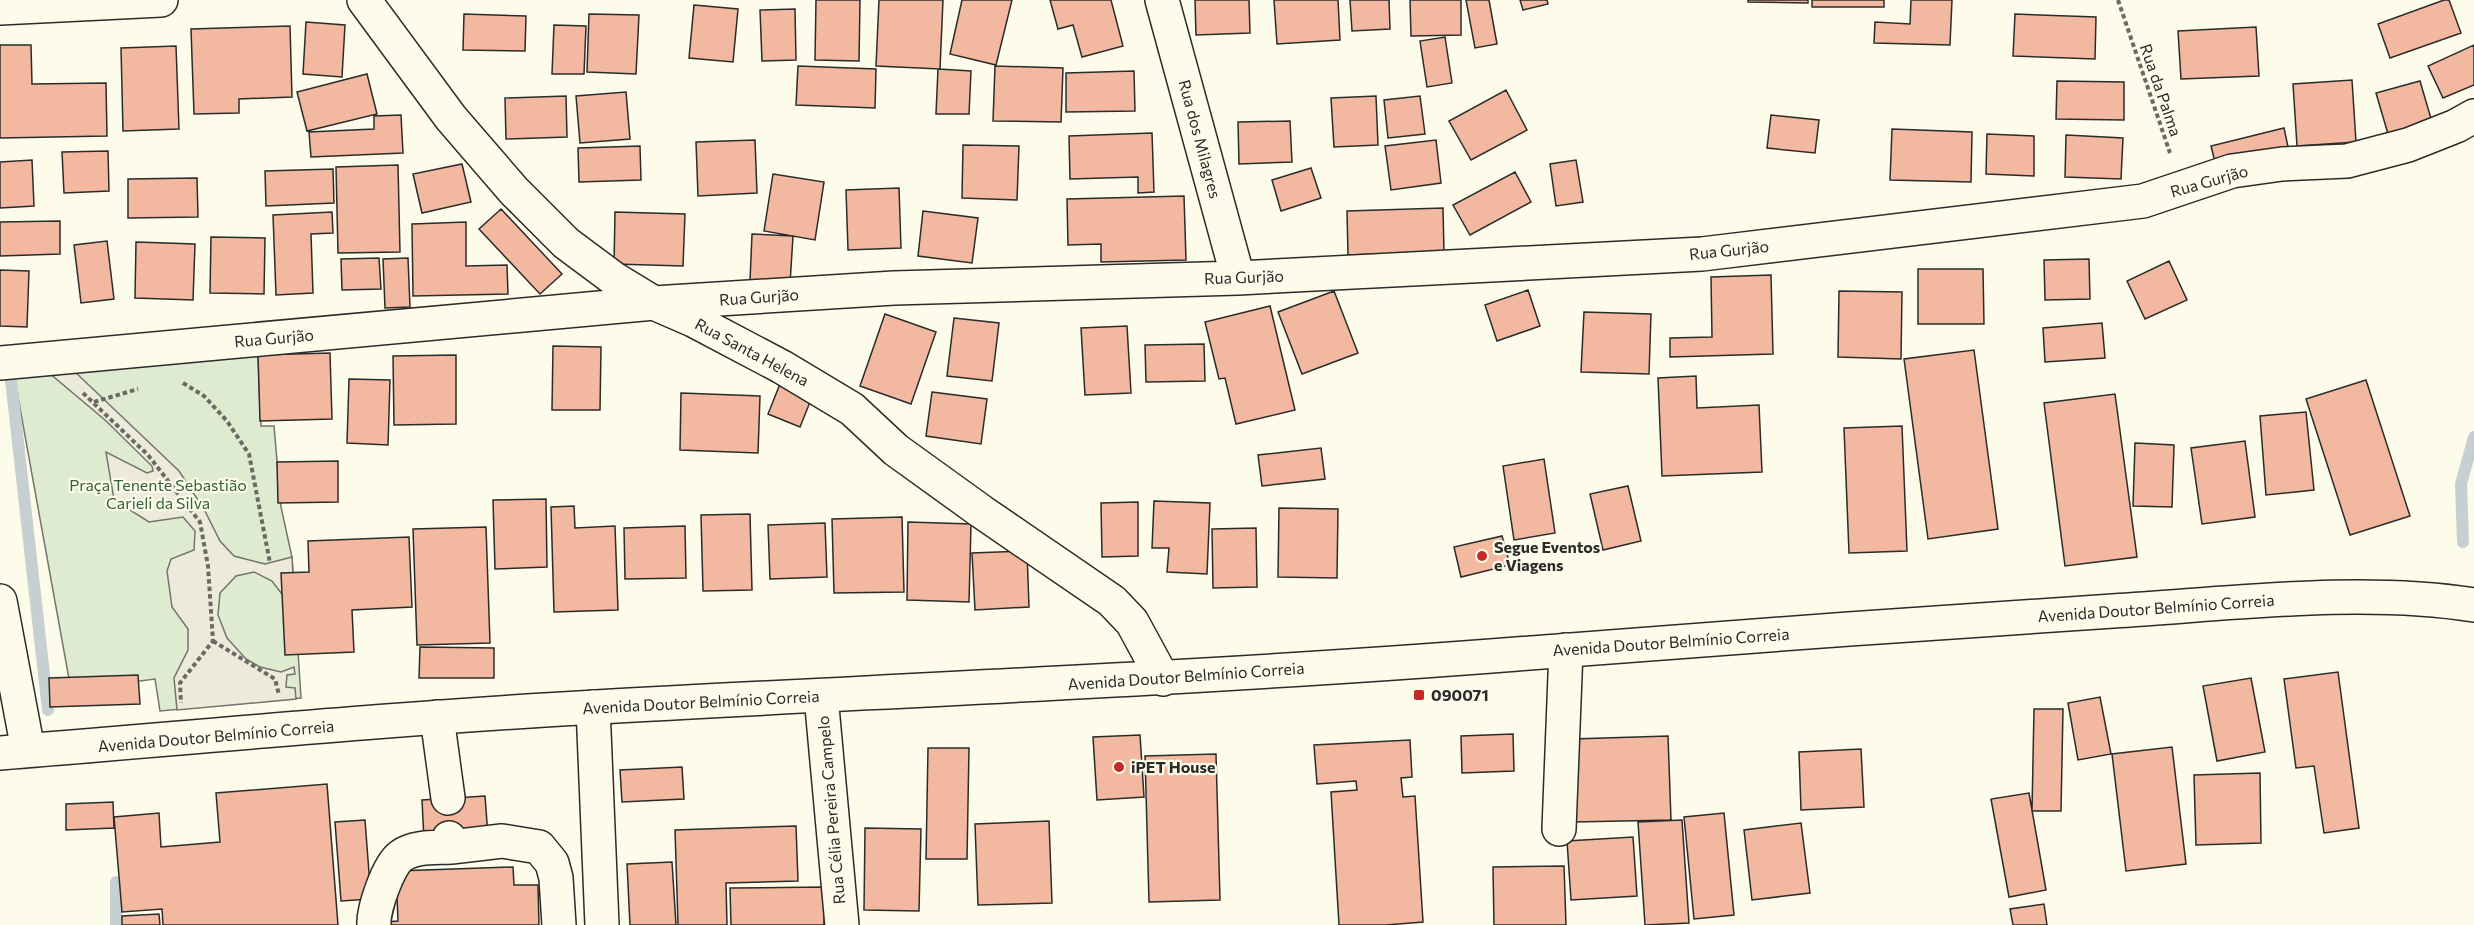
<svg xmlns="http://www.w3.org/2000/svg" width="2474" height="925" font-family="Commissioner,sans-serif">
<rect width="100%" height="100%" fill="#fdfbea"/>
<path fill="#deebd1" stroke="#74746e" stroke-width="1.5" d="M 258,354 L 261,426 L 274,426 L 281,507 L 292,557 L 301,698 L 160,711 L 155,679 L 71,690 L 14,375 Z"/>
<path fill="#eceadb" stroke="#74746e" stroke-width="1.5" d="M 73,370 L 179,471 L 205,511 L 220,541 L 234,556 L 265,564 L 292,557 L 295,611 L 272,581 L 254,572 L 236,576 L 220,593 L 218,615 L 227,638 L 246,659 L 260,667 L 281,672 L 294,667 L 295,674 L 287,675 L 286,687 L 295,688 L 296,699 L 177,710 L 174,678 L 188,650 L 188,629 L 172,607 L 167,571 L 171,559 L 194,550 L 195,531 L 183,517 L 149,522 L 114,500 L 106,452 L 147,473 L 153,471 L 152,466 L 105,420 L 48,372 Z"/>
<g fill="none" stroke-linecap="round" stroke-linejoin="round">
<path stroke="#c7d0d0" stroke-width="12" d="M 11,380 L 48,710
M 2463,542 L 2461,484 L 2474,437
M 116,925 L 116,882"/>
</g>
<path fill="#f2b8a0" stroke="#2b2b2b" stroke-width="1.5" d="M 816,0 L 860,0 L 859,61 L 815,60 Z
M 879,0 L 943,0 L 940,69 L 876,66 Z
M 962,0 L 1012,0 L 996,65 L 950,54 Z
M 1050,0 L 1111,0 L 1123,46 L 1082,57 L 1073,25 L 1058,29 Z
M 1195,0 L 1249,0 L 1250,33 L 1196,35 Z
M 1274,0 L 1338,0 L 1340,40 L 1277,44 Z
M 1350,0 L 1389,0 L 1390,29 L 1352,31 Z
M 1410,0 L 1461,0 L 1461,35 L 1411,36 Z
M 1466,0 L 1489,0 L 1497,44 L 1475,48 Z
M 1520,0 L 1547,0 L 1548,4 L 1523,10 Z
M 1748,0 L 1808,0 L 1808,3 L 1748,2 Z
M 1812,0 L 1884,0 L 1884,7 L 1812,7 Z
M 1911,0 L 1952,0 L 1950,45 L 1874,43 L 1875,22 L 1910,24 Z
M 2444,0 L 2449,0 L 2461,33 L 2390,58 L 2378,24 Z
M 694,5 L 738,9 L 733,62 L 689,58 Z
M 795,9 L 796,60 L 762,61 L 760,10 Z
M 464,14 L 526,16 L 525,51 L 463,50 Z
M 589,14 L 639,15 L 636,74 L 587,72 Z
M 2015,14 L 2096,17 L 2095,59 L 2013,56 Z
M 306,22 L 345,25 L 342,77 L 303,74 Z
M 554,25 L 586,26 L 584,74 L 552,74 Z
M 290,26 L 292,97 L 239,99 L 239,113 L 194,114 L 191,29 Z
M 2256,27 L 2259,76 L 2181,79 L 2178,31 Z
M 1445,37 L 1452,83 L 1427,87 L 1420,41 Z
M 0,45 L 31,45 L 32,84 L 106,83 L 107,136 L 0,138 Z
M 2474,45 L 2474,85 L 2443,98 L 2428,66 Z
M 176,46 L 179,129 L 123,131 L 121,48 Z
M 798,66 L 876,69 L 875,108 L 796,105 Z
M 995,66 L 1063,68 L 1061,122 L 993,121 Z
M 938,69 L 971,71 L 969,114 L 936,114 Z
M 1134,71 L 1135,111 L 1066,112 L 1066,73 Z
M 367,74 L 377,114 L 307,131 L 297,92 Z
M 2352,80 L 2356,142 L 2297,146 L 2293,84 Z
M 2057,81 L 2124,82 L 2124,120 L 2056,119 Z
M 2420,81 L 2432,122 L 2388,134 L 2376,93 Z
M 1506,90 L 1527,130 L 1471,160 L 1449,121 Z
M 626,92 L 630,139 L 580,143 L 576,96 Z
M 566,96 L 567,137 L 506,139 L 505,98 Z
M 1376,96 L 1378,145 L 1334,147 L 1331,98 Z
M 1420,96 L 1425,134 L 1388,138 L 1384,100 Z
M 401,115 L 403,153 L 311,157 L 309,132 L 374,129 L 374,116 Z
M 1771,115 L 1819,120 L 1815,153 L 1767,148 Z
M 1290,121 L 1292,162 L 1239,164 L 1238,122 Z
M 2284,128 L 2290,156 L 2218,174 L 2211,146 Z
M 1892,129 L 1972,132 L 1971,182 L 1890,180 Z
M 1152,133 L 1154,192 L 1138,193 L 1138,177 L 1070,179 L 1069,136 Z
M 1987,134 L 2034,136 L 2034,176 L 1986,174 Z
M 2066,135 L 2123,138 L 2121,179 L 2065,177 Z
M 755,140 L 757,193 L 698,196 L 696,142 Z
M 1436,140 L 1441,183 L 1391,190 L 1385,146 Z
M 963,145 L 1019,146 L 1017,200 L 962,198 Z
M 640,146 L 641,180 L 579,182 L 578,148 Z
M 108,151 L 109,191 L 64,193 L 62,152 Z
M 32,160 L 34,206 L 0,208 L 0,162 Z
M 1576,160 L 1583,202 L 1556,206 L 1550,164 Z
M 462,164 L 471,202 L 422,213 L 413,174 Z
M 398,165 L 400,252 L 338,253 L 336,167 Z
M 1311,168 L 1321,198 L 1281,211 L 1272,180 Z
M 333,169 L 334,203 L 266,206 L 265,171 Z
M 1515,172 L 1531,202 L 1470,235 L 1453,205 Z
M 773,174 L 824,182 L 815,240 L 764,231 Z
M 197,178 L 198,217 L 128,218 L 128,179 Z
M 899,188 L 901,248 L 848,250 L 846,190 Z
M 1184,196 L 1186,260 L 1101,262 L 1101,244 L 1068,245 L 1067,199 Z
M 1443,208 L 1444,252 L 1348,255 L 1347,211 Z
M 501,209 L 562,274 L 540,294 L 479,229 Z
M 923,211 L 978,218 L 972,263 L 918,256 Z
M 332,212 L 333,233 L 311,234 L 313,293 L 276,295 L 273,215 Z
M 615,212 L 685,214 L 683,266 L 614,264 Z
M 60,221 L 60,254 L 0,256 L 0,222 Z
M 466,222 L 466,266 L 507,265 L 508,294 L 413,296 L 412,224 Z
M 752,234 L 793,236 L 790,284 L 750,281 Z
M 211,237 L 265,238 L 264,294 L 210,293 Z
M 107,241 L 114,299 L 81,303 L 74,245 Z
M 136,242 L 195,244 L 193,300 L 135,298 Z
M 379,258 L 381,289 L 342,290 L 341,259 Z
M 408,258 L 410,307 L 385,308 L 383,259 Z
M 2089,259 L 2090,299 L 2045,300 L 2044,260 Z
M 2169,261 L 2187,300 L 2145,319 L 2127,281 Z
M 1918,269 L 1983,269 L 1984,324 L 1918,324 Z
M 0,270 L 29,271 L 27,327 L 0,326 Z
M 1771,275 L 1773,354 L 1670,357 L 1670,338 L 1712,337 L 1711,277 Z
M 1528,290 L 1540,326 L 1497,341 L 1485,305 Z
M 1334,291 L 1358,353 L 1302,374 L 1278,312 Z
M 1839,291 L 1902,292 L 1901,359 L 1838,357 Z
M 1270,306 L 1295,410 L 1236,424 L 1225,378 L 1219,379 L 1205,322 Z
M 1584,312 L 1651,314 L 1649,374 L 1581,372 Z
M 885,314 L 936,332 L 911,404 L 860,386 Z
M 954,318 L 999,323 L 992,381 L 947,376 Z
M 2102,323 L 2105,358 L 2045,362 L 2043,328 Z
M 1127,326 L 1131,393 L 1085,395 L 1081,328 Z
M 1204,344 L 1205,381 L 1146,382 L 1145,345 Z
M 553,346 L 601,347 L 600,410 L 552,410 Z
M 1974,350 L 1998,529 L 1928,539 L 1904,359 Z
M 330,353 L 332,419 L 260,421 L 258,355 Z
M 456,355 L 456,424 L 394,425 L 393,356 Z
M 1696,376 L 1697,408 L 1759,405 L 1762,472 L 1662,476 L 1658,378 Z
M 349,379 L 390,380 L 388,445 L 347,443 Z
M 2366,380 L 2410,516 L 2350,535 L 2306,399 Z
M 780,384 L 812,397 L 800,427 L 768,414 Z
M 932,392 L 987,399 L 981,444 L 926,436 Z
M 681,393 L 760,396 L 758,453 L 680,450 Z
M 2115,394 L 2137,557 L 2065,566 L 2044,403 Z
M 2306,412 L 2314,490 L 2266,495 L 2260,416 Z
M 1902,426 L 1907,551 L 1849,553 L 1844,428 Z
M 2245,441 L 2255,517 L 2202,524 L 2191,448 Z
M 2135,443 L 2174,445 L 2172,507 L 2133,506 Z
M 1321,448 L 1325,479 L 1262,486 L 1258,455 Z
M 1544,459 L 1555,533 L 1514,540 L 1503,466 Z
M 338,461 L 338,502 L 278,503 L 277,462 Z
M 1628,486 L 1641,541 L 1603,550 L 1590,494 Z
M 546,499 L 547,567 L 495,569 L 493,500 Z
M 1154,501 L 1210,503 L 1207,574 L 1167,572 L 1169,548 L 1152,548 Z
M 1138,502 L 1138,556 L 1102,557 L 1101,503 Z
M 574,506 L 575,528 L 615,526 L 618,610 L 554,612 L 551,507 Z
M 1279,508 L 1338,509 L 1337,578 L 1278,577 Z
M 750,514 L 752,590 L 703,591 L 701,515 Z
M 902,517 L 904,592 L 834,593 L 832,519 Z
M 908,522 L 971,524 L 969,602 L 907,600 Z
M 825,523 L 827,577 L 770,579 L 768,525 Z
M 685,526 L 686,578 L 625,579 L 624,528 Z
M 486,527 L 490,643 L 417,645 L 413,529 Z
M 1256,528 L 1257,587 L 1213,588 L 1212,529 Z
M 1502,536 L 1510,565 L 1461,577 L 1454,547 Z
M 409,537 L 412,607 L 352,610 L 354,652 L 285,655 L 281,573 L 309,572 L 308,541 Z
M 1027,551 L 1029,607 L 975,610 L 972,553 Z
M 420,647 L 494,648 L 494,678 L 419,678 Z
M 2338,672 L 2359,828 L 2324,833 L 2314,766 L 2296,768 L 2284,679 Z
M 138,675 L 140,704 L 50,707 L 49,678 Z
M 2251,678 L 2265,752 L 2217,761 L 2203,686 Z
M 2100,697 L 2111,754 L 2078,760 L 2068,703 Z
M 2034,709 L 2063,709 L 2061,811 L 2032,811 Z
M 1513,734 L 1514,771 L 1462,773 L 1461,736 Z
M 1140,735 L 1144,797 L 1097,800 L 1093,737 Z
M 1668,736 L 1671,820 L 1574,822 L 1572,739 Z
M 1410,740 L 1412,777 L 1401,778 L 1403,797 L 1415,796 L 1423,922 L 1386,925 L 1339,925 L 1331,792 L 1357,790 L 1356,781 L 1317,784 L 1314,745 Z
M 2172,747 L 2186,864 L 2126,871 L 2112,754 Z
M 928,748 L 969,748 L 967,859 L 926,859 Z
M 1861,749 L 1864,807 L 1801,810 L 1799,752 Z
M 1216,754 L 1220,900 L 1149,902 L 1145,756 Z
M 682,767 L 684,799 L 622,802 L 620,770 Z
M 2260,773 L 2261,843 L 2196,845 L 2194,775 Z
M 327,784 L 338,925 L 163,925 L 162,909 L 122,912 L 114,817 L 159,813 L 161,847 L 220,842 L 216,793 Z
M 2029,793 L 2046,890 L 2009,897 L 1991,799 Z
M 485,796 L 488,836 L 424,840 L 422,800 Z
M 113,802 L 114,828 L 66,830 L 66,804 Z
M 1724,813 L 1734,915 L 1694,919 L 1684,817 Z
M 365,820 L 371,899 L 341,901 L 335,822 Z
M 1682,820 L 1689,923 L 1645,925 L 1638,822 Z
M 1049,821 L 1052,903 L 978,905 L 975,824 Z
M 1801,823 L 1810,893 L 1752,900 L 1744,830 Z
M 796,826 L 798,881 L 726,883 L 727,925 L 678,925 L 675,830 Z
M 865,828 L 921,829 L 919,911 L 864,910 Z
M 1633,837 L 1637,896 L 1571,900 L 1567,841 Z
M 672,862 L 676,925 L 630,925 L 627,864 Z
M 1564,866 L 1566,925 L 1494,925 L 1493,867 Z
M 513,867 L 514,885 L 538,885 L 539,925 L 385,925 L 385,922 L 398,921 L 396,871 Z
M 824,887 L 824,925 L 731,925 L 730,888 Z
M 2044,904 L 2047,925 L 2013,925 L 2010,909 Z
M 159,914 L 160,925 L 122,925 L 122,916 Z"/>
<g fill="none" stroke-linecap="round" stroke-linejoin="round">
<defs>
<path id="minor" d="M 364,0 L 451,118 L 514,191 L 566,243 L 613,278 L 654,303 L 693,320 L 782,367 L 852,409 L 896,450 L 982,512 L 1112,601 L 1132,622 L 1163,679
M 1162,0 L 1238,278
M 0,8 L 161,0
M 0,363 L 654,303 L 894,288 L 1238,278 L 1702,254 L 2143,201 L 2232,171 L 2282,164 L 2347,161 L 2408,145 L 2456,126 L 2474,116
M 0,601 L 28,750
M 821,696 L 842,925
M 593,707 L 602,925
M 437,717 L 448,798
M 1559,829 L 1566,650
M 451,847 L 502,841 L 539,847 L 552,863 L 556,878 L 559,925
M 374,925 C 373,910 388,865 401,856 C 415,846 435,848 451,847 L 449,838"/>
<path id="major" d="M 0,753 C 199,737 397,718 596,707 C 903,690 1210,678 1517,654 C 1716,638 1914,624 2113,611 C 2229,604 2360,587 2474,605"/>
</defs>
<use href="#minor" stroke="#2b2b2b" stroke-width="36"/>
<use href="#major" stroke="#2b2b2b" stroke-width="36"/>
<path stroke="#6a6964" stroke-width="4" stroke-dasharray="4.5 3" stroke-linecap="butt" d="M 2118,0 L 2170,153
M 183,383 L 204,396 L 227,421 L 249,454 L 270,563
M 83,393 L 148,455 L 200,522 L 208,566 L 213,641 L 180,683 L 181,703
M 94,402 L 138,389
M 213,641 L 275,679 L 279,695"/>
<use href="#minor" stroke="#fdfbea" stroke-width="33"/>
<use href="#major" stroke="#fdfbea" stroke-width="33"/>
</g>
<g fill="#c62828" stroke="#fdfbea" stroke-width="2">
<circle cx="1482" cy="556" r="6"/>
<rect x="1413" y="689" width="12" height="12" rx="3"/>
<circle cx="1119" cy="767" r="6"/>
</g>
<g text-anchor="middle" stroke-width="4.5" stroke-linejoin="round" paint-order="stroke">
<g font-size="16" fill="#2b2b2b" stroke="#fdfbea">
<text transform="translate(2161 90) rotate(71)" y="6">Rua da Palma</text>
<text transform="translate(1200 139) rotate(75)" y="6">Rua dos Milagres</text>
<text transform="translate(2209 181) rotate(-16)" y="6">Rua Gurjão</text>
<text transform="translate(1729 250) rotate(-6)" y="6">Rua Gurjão</text>
<text transform="translate(1244 277) rotate(-2)" y="6">Rua Gurjão</text>
<text transform="translate(759 297) rotate(-4)" y="6">Rua Gurjão</text>
<text transform="translate(274 338) rotate(-5)" y="6">Rua Gurjão</text>
<text transform="translate(752 352) rotate(28)" y="6">Rua Santa Helena</text>
<text transform="translate(2156 608) rotate(-4)" y="6">Avenida Doutor Belmínio Correia</text>
<text transform="translate(1671 642) rotate(-4)" y="6">Avenida Doutor Belmínio Correia</text>
<text transform="translate(1186 676) rotate(-4)" y="6">Avenida Doutor Belmínio Correia</text>
<text transform="translate(701 702) rotate(-3)" y="6">Avenida Doutor Belmínio Correia</text>
<text transform="translate(216 736) rotate(-5)" y="6">Avenida Doutor Belmínio Correia</text>
<text transform="translate(831 810) rotate(-95)" y="6">Rua Célia Pereira Campelo</text>
</g>
<g font-size="16" fill="#34623c" stroke="#fdfbea">
<text x="158" y="491">Praça Tenente Sebastião<tspan x="158" dy="18">Carieli da Silva</tspan></text>
</g>
<g font-size="16" font-weight="bold" fill="#2b2b2b" stroke="#fdfbea" text-anchor="start">
<text x="1494" y="553">Segue Eventos<tspan x="1494" dy="18">e Viagens</tspan></text>
<text x="1431" y="701">090071</text>
<text x="1131" y="773">iPET House</text>
</g>
</g>
</svg>
